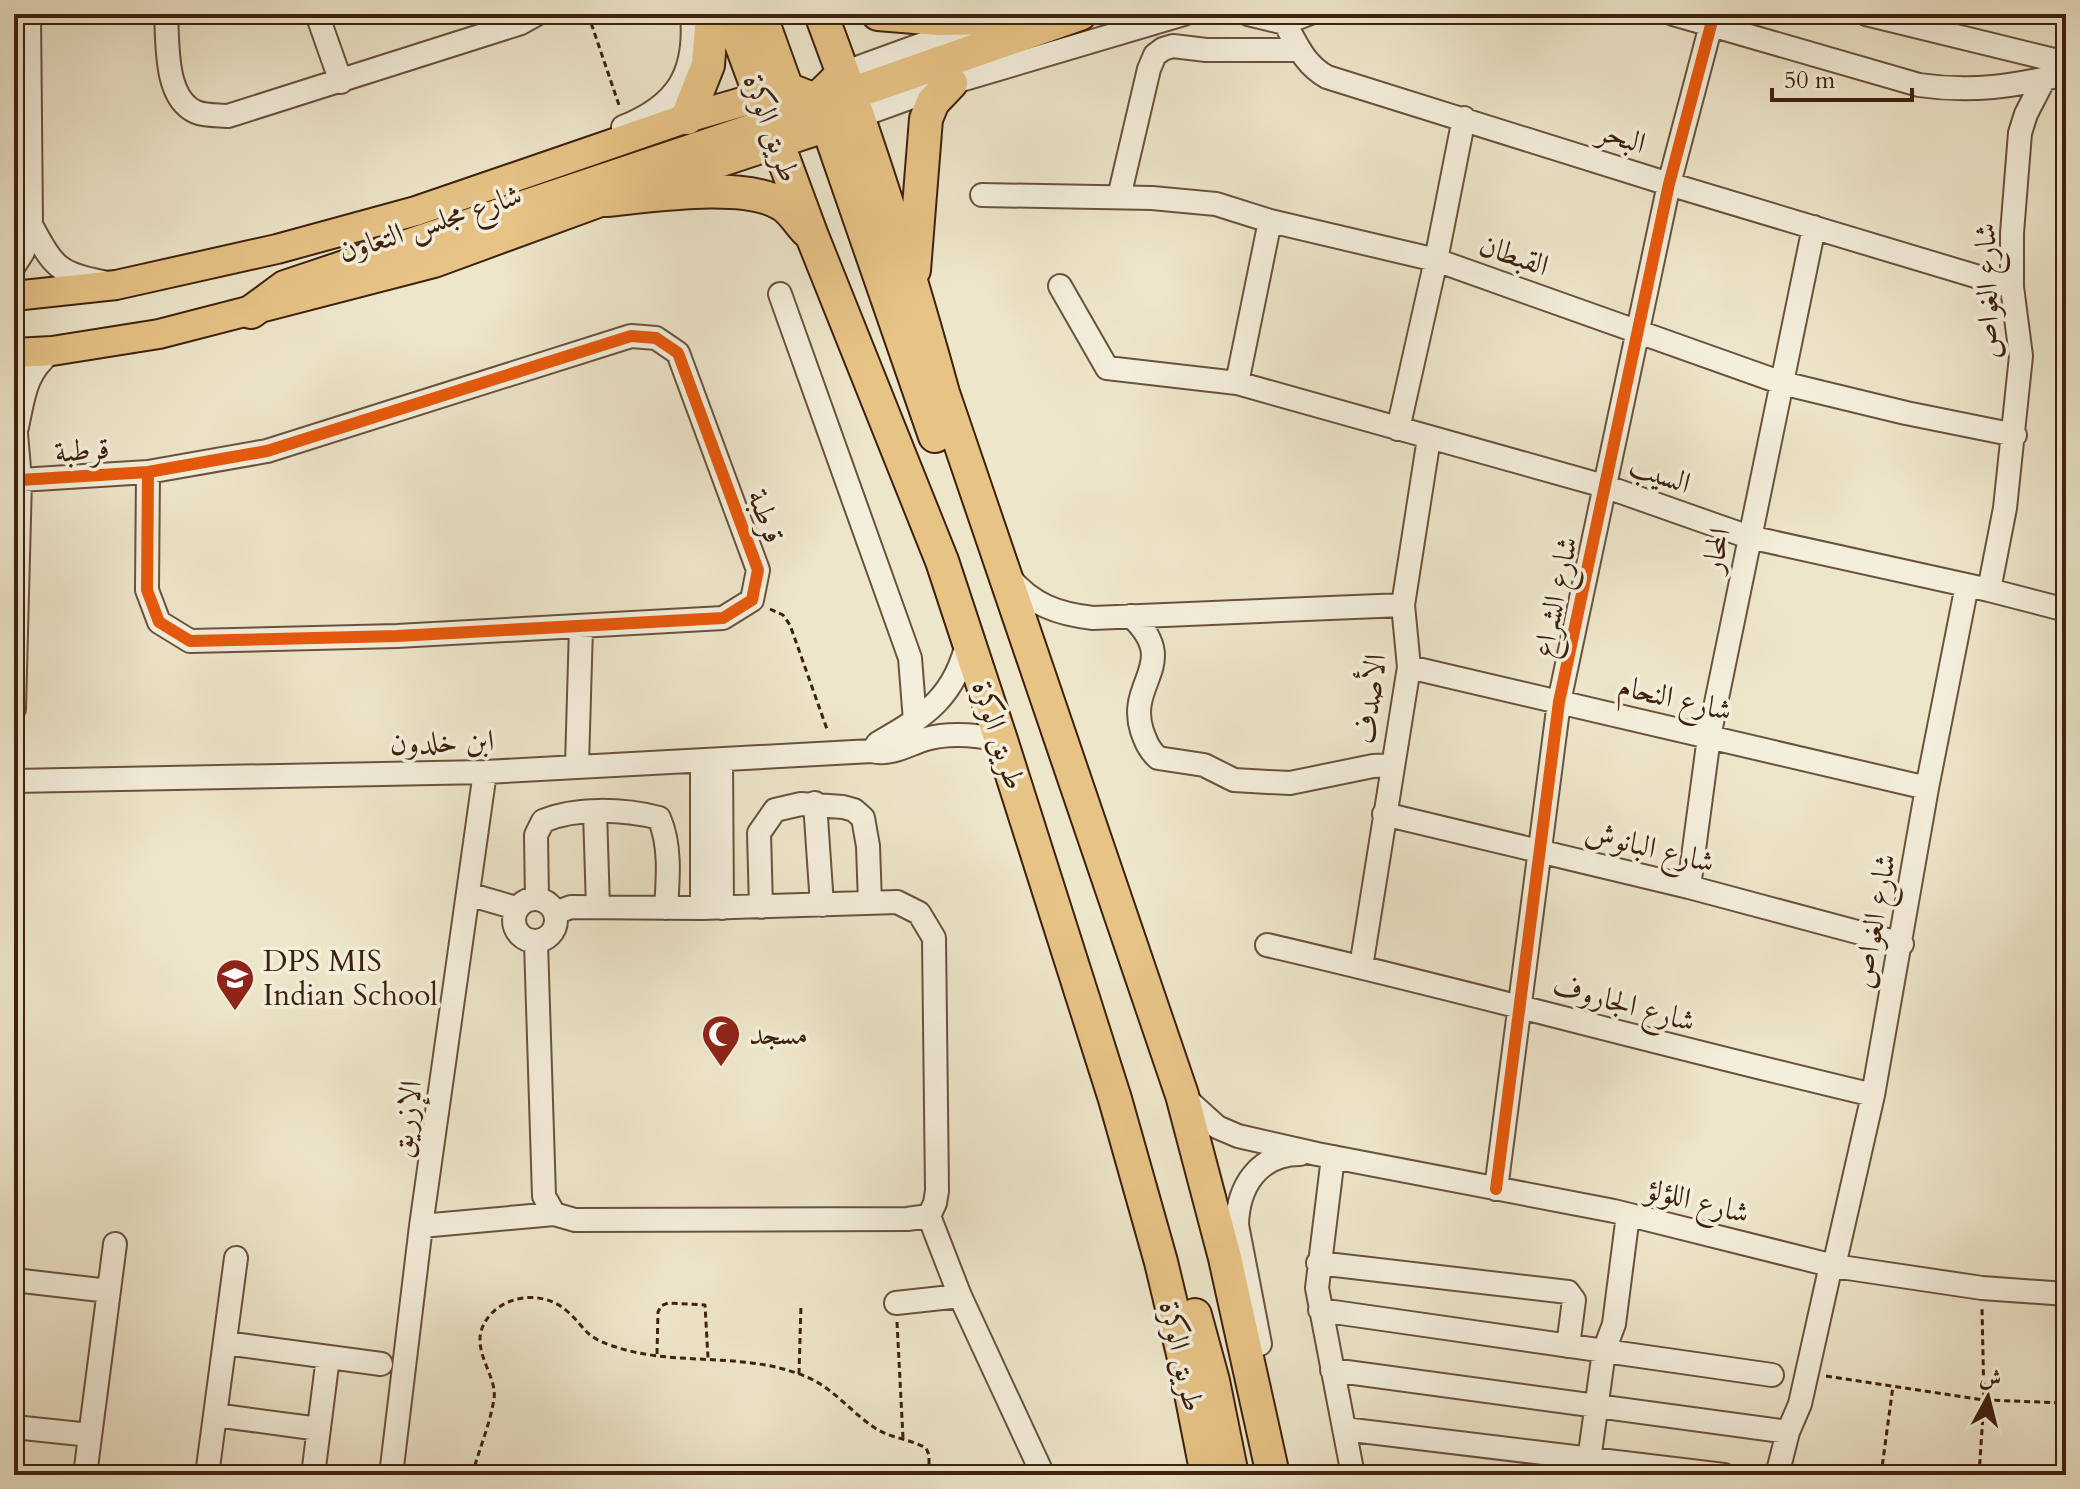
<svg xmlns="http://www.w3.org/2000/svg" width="2080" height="1489" font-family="Cardo,Amiri,serif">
<rect width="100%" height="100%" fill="#eee6cb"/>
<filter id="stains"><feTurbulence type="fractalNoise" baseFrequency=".0025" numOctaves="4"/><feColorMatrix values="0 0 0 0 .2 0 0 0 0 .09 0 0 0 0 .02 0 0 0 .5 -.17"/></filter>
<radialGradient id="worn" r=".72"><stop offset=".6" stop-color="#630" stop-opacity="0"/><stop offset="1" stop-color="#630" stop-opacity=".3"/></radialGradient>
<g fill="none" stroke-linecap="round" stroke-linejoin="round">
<defs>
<path id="minor" d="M 166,14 C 168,43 164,98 196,112 C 205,116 219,115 228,116 L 521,23 L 537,14
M 317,14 L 341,82
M 1248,14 L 1285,23 L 1308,14
M 1673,14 L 1919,85 C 1973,93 2013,86 2066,74
M 1866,14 L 2066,63
M 1285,23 C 1297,45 1305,65 1327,77 L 1669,184 L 2012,287
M 843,73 L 975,25
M 857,117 L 951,83 L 1184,14
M 623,127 C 678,105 697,73 692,14
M 982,195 L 1152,198 L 1216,204 L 1270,221 L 1436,260 L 1782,383 L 1906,413 L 2015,435
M 1119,197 L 1149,69 L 1155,55 L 1163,49 L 1173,46 L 1206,50 L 1300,50
M 31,225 C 53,265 57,274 103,282
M 14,266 L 23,252 L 31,225 L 29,14
M 1060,286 L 1107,368 L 1237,383 L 1604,486 L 1749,537 L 1989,590 L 2066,610
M 780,294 L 910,658 L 915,721
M 1237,383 L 1270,221
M 14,410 L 20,480 L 14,709
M 17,427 C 24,394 25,373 52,351
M 1398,429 L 1436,260 L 1464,118
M 20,480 L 148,472 L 267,451 L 631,336 L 656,338 L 678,353 L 758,570 L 752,600 L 723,618 L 397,636 L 190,641 L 159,622 L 147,590 L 148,472
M 1009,577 C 1032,605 1058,614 1093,618 L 1403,605
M 1989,590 L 2005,508 L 2021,356 L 2012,287 L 2012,233 L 2020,133 L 2026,114 L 2044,79
M 1131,616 C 1182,664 1126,682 1142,731 C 1146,742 1149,750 1158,758 L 1204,765 L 1234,780 L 1268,782 L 1290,783 L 1373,766 L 1392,765
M 1409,667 L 1927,788
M 873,750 L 878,743 C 926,716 956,696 968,639
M 721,760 L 722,908
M 702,761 L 702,908
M 577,765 L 581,627
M 14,781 L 485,772 L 872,751 C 891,756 909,744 926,739 C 951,732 977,735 1001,740
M 815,803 L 822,905
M 595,812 L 598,907
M 1384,814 L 1689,887 L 1902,944
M 1689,887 L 1709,737 L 1814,227
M 468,894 L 516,908
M514 920a21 21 0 1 1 42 0a21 21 0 1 1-42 0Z
M 537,899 L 536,835 L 543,821 C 576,807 624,809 659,818 C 671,845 668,879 666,908
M 761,907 L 759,833 L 775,810 L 801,804 L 843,807 L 854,810 L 863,818 L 868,846 L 870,903
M 536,943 L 544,1196 L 554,1214 L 575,1220 L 907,1219 L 929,1216 L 935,1203 L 937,1191 L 934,938 L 919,913 L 897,902 L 702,908 L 571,907 L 555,913
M 1267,945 C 1470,992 1670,1047 1873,1095
M 1361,967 L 1409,667 L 1403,605 L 1429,438
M 1185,1098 L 1217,1127 L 1238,1136 L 1317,1154 L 1614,1211 L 1834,1266 L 1982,1288 L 2066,1294
M 1333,1157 L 1317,1288 L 1353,1475
M 1496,1189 L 1559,702 L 1669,184 L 1711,25
M 929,1216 L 960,1296 L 1043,1475
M 421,1226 L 554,1214
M 1318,1263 L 1568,1292 L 1574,1300 L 1568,1346
M 1834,1266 L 1873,1095 L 1927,788 L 1967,585
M 14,1280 L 109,1291
M 896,1303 L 960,1296
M 1320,1310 L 1772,1375
M 225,1343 L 381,1364
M 1260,1344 L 1237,1225 C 1238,1187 1258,1154 1300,1154
M 1332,1370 L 1788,1432
M 215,1415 L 319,1429
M 14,1427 L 90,1435
M 1344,1429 L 1724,1475
M 85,1475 L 115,1244
M 207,1475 L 236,1258
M 313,1475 L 328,1357
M 391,1475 L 421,1226 L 485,772
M 1587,1475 L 1604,1351 L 1614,1324 L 1628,1215
M 1777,1475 L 1788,1432 L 1800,1404 L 1831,1265"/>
<path id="major" d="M 14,296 L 116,285 L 277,249 L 416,211 L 687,118 L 780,91
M 14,353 L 52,351 L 159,334 L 434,263 L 606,200 L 843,122"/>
<path id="highway" d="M 730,14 L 812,236 L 942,561 L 1001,740 L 1115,1099 L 1161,1262 L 1184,1358 L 1207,1475
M 760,14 L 787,89 L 820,102
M 821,14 C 868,138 908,265 943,393 L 1182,1095 L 1225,1258 L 1273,1475
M 878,14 L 939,19 L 997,18
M 760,97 L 812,116 L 828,127 L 935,436
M 831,105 L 850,94 L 1080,14
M 687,118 L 708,65 L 712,14
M 606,200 C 649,196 744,181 781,204 C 791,209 799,223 807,231
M 914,270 L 926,119 L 933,102 L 951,83
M 251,312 L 285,287 L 771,124 C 806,110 817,101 843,73
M 1195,1315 L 1213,1381 L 1232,1475"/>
</defs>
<use href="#minor" stroke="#6a523c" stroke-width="26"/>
<use href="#major" stroke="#3e210d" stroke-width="32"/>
<use href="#highway" stroke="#3e210d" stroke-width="36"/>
<path stroke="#3e210d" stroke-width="3" stroke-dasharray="6 4" stroke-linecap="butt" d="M 588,14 L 619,105
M 770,609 L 783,615 L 790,625 L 828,732
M 897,1322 L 903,1438
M 657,1354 L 658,1312 L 661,1306 L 668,1303 L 705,1305 L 708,1358
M 799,1374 L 801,1304
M 1826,1376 L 1984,1400 L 2066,1403
M 472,1475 C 479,1450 490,1424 494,1399 C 498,1372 462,1344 492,1313 C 512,1293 547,1292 568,1312 C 586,1328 584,1336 610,1345 C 672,1368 743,1350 807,1377 C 833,1388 852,1413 875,1428 C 890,1438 910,1439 926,1448 L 929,1455 L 929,1475
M 1881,1475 L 1893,1386
M 1979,1475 L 1984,1400 L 1982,1308"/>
<use href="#minor" stroke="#f4efdd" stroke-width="22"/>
<use href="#major" stroke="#e7c386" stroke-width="28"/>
<use href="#highway" stroke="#e7c386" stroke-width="32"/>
<defs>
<path id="cycleway" d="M 20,480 L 148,472 L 267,451 L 631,336 L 656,338 L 678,353 L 758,570 L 752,600 L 723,618 L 397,636 L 190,641 L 159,622 L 147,590 L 148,472
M 1496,1189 L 1559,702 L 1669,184 L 1711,25"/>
</defs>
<use href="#cycleway" stroke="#f4efdd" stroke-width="17"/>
<use href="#cycleway" stroke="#e8590c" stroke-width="12"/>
</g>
<defs>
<symbol id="school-pin" viewBox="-11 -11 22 30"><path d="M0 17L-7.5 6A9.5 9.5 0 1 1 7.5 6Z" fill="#8f2418" stroke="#f4efdd"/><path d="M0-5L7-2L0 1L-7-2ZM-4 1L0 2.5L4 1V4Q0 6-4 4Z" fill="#fff"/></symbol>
<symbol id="mosque-pin" viewBox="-11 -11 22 30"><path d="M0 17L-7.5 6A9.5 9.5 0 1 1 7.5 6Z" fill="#8f2418" stroke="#f4efdd"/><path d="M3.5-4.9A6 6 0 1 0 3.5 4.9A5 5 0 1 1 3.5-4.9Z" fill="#fff"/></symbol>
</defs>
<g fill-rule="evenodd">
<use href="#school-pin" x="213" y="956" width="44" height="60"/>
<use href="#mosque-pin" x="699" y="1012" width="44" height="60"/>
</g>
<g text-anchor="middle" stroke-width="7" stroke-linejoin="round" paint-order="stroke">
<g font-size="30" fill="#3e210d" stroke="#f4efdd">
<text transform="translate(772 128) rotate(70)" y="10">طريق الوكرة</text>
<text transform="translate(1622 137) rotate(18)" y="10">البحر</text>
<text transform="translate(430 223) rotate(-18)" y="10">شارع مجلس التعاون</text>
<text transform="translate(1514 255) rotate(19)" y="10">القبطان</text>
<text transform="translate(1987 291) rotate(-92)" y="10">شارع الغواص</text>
<text transform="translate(82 450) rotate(-4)" y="10">قرطبة</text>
<text transform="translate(1660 474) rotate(19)" y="10">السيب</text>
<text transform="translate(766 516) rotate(70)" y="10">قرطبة</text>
<text transform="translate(1716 550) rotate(-78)" y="10">المحار</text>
<text transform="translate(1555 597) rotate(-78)" y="10">شارع الشراع</text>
<text transform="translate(1675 698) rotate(13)" y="10">شارع النحام</text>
<text transform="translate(1370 699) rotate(-83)" y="10">الأصدف</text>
<text transform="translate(999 735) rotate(72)" y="10">طريق الوكرة</text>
<text transform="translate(442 742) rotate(-2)" y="10">ابن خلدون</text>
<text transform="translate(1650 847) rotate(14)" y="10">شارع البانوش</text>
<text transform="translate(1874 921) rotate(-80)" y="10">شارع الغواص</text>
<text transform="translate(1624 1003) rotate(15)" y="10">شارع الجاروف</text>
<text transform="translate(406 1119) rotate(-82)" y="10">الإزريق</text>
<text transform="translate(1698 1201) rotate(14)" y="10">شارع اللؤلؤ</text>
<text transform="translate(1182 1356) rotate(77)" y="10">طريق الوكرة</text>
</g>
<g font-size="30" fill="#3e210d" stroke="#f4efdd" text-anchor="start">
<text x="263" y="971">DPS MIS<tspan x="263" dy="34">Indian School</tspan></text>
<text x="749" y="1044">مسجد</text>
</g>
</g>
<rect width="2080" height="1489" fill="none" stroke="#eee6cb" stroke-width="48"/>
<rect x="16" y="16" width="2048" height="1457" fill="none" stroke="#3e210d" stroke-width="4"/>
<rect x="24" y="24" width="2032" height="1441" fill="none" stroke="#3e210d" stroke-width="2"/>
<g transform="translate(1988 1397) rotate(7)" stroke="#f4efdd" stroke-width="6" paint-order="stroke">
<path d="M0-6L14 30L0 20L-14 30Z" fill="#3e210d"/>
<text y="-12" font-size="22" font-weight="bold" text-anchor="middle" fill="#3e210d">ش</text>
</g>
<path d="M1772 88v12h140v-12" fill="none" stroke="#3e210d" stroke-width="4"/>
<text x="1784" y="88" font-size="24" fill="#3e210d" stroke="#f4efdd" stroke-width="6" paint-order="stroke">50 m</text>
<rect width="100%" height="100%" filter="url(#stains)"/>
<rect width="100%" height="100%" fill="url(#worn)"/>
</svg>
